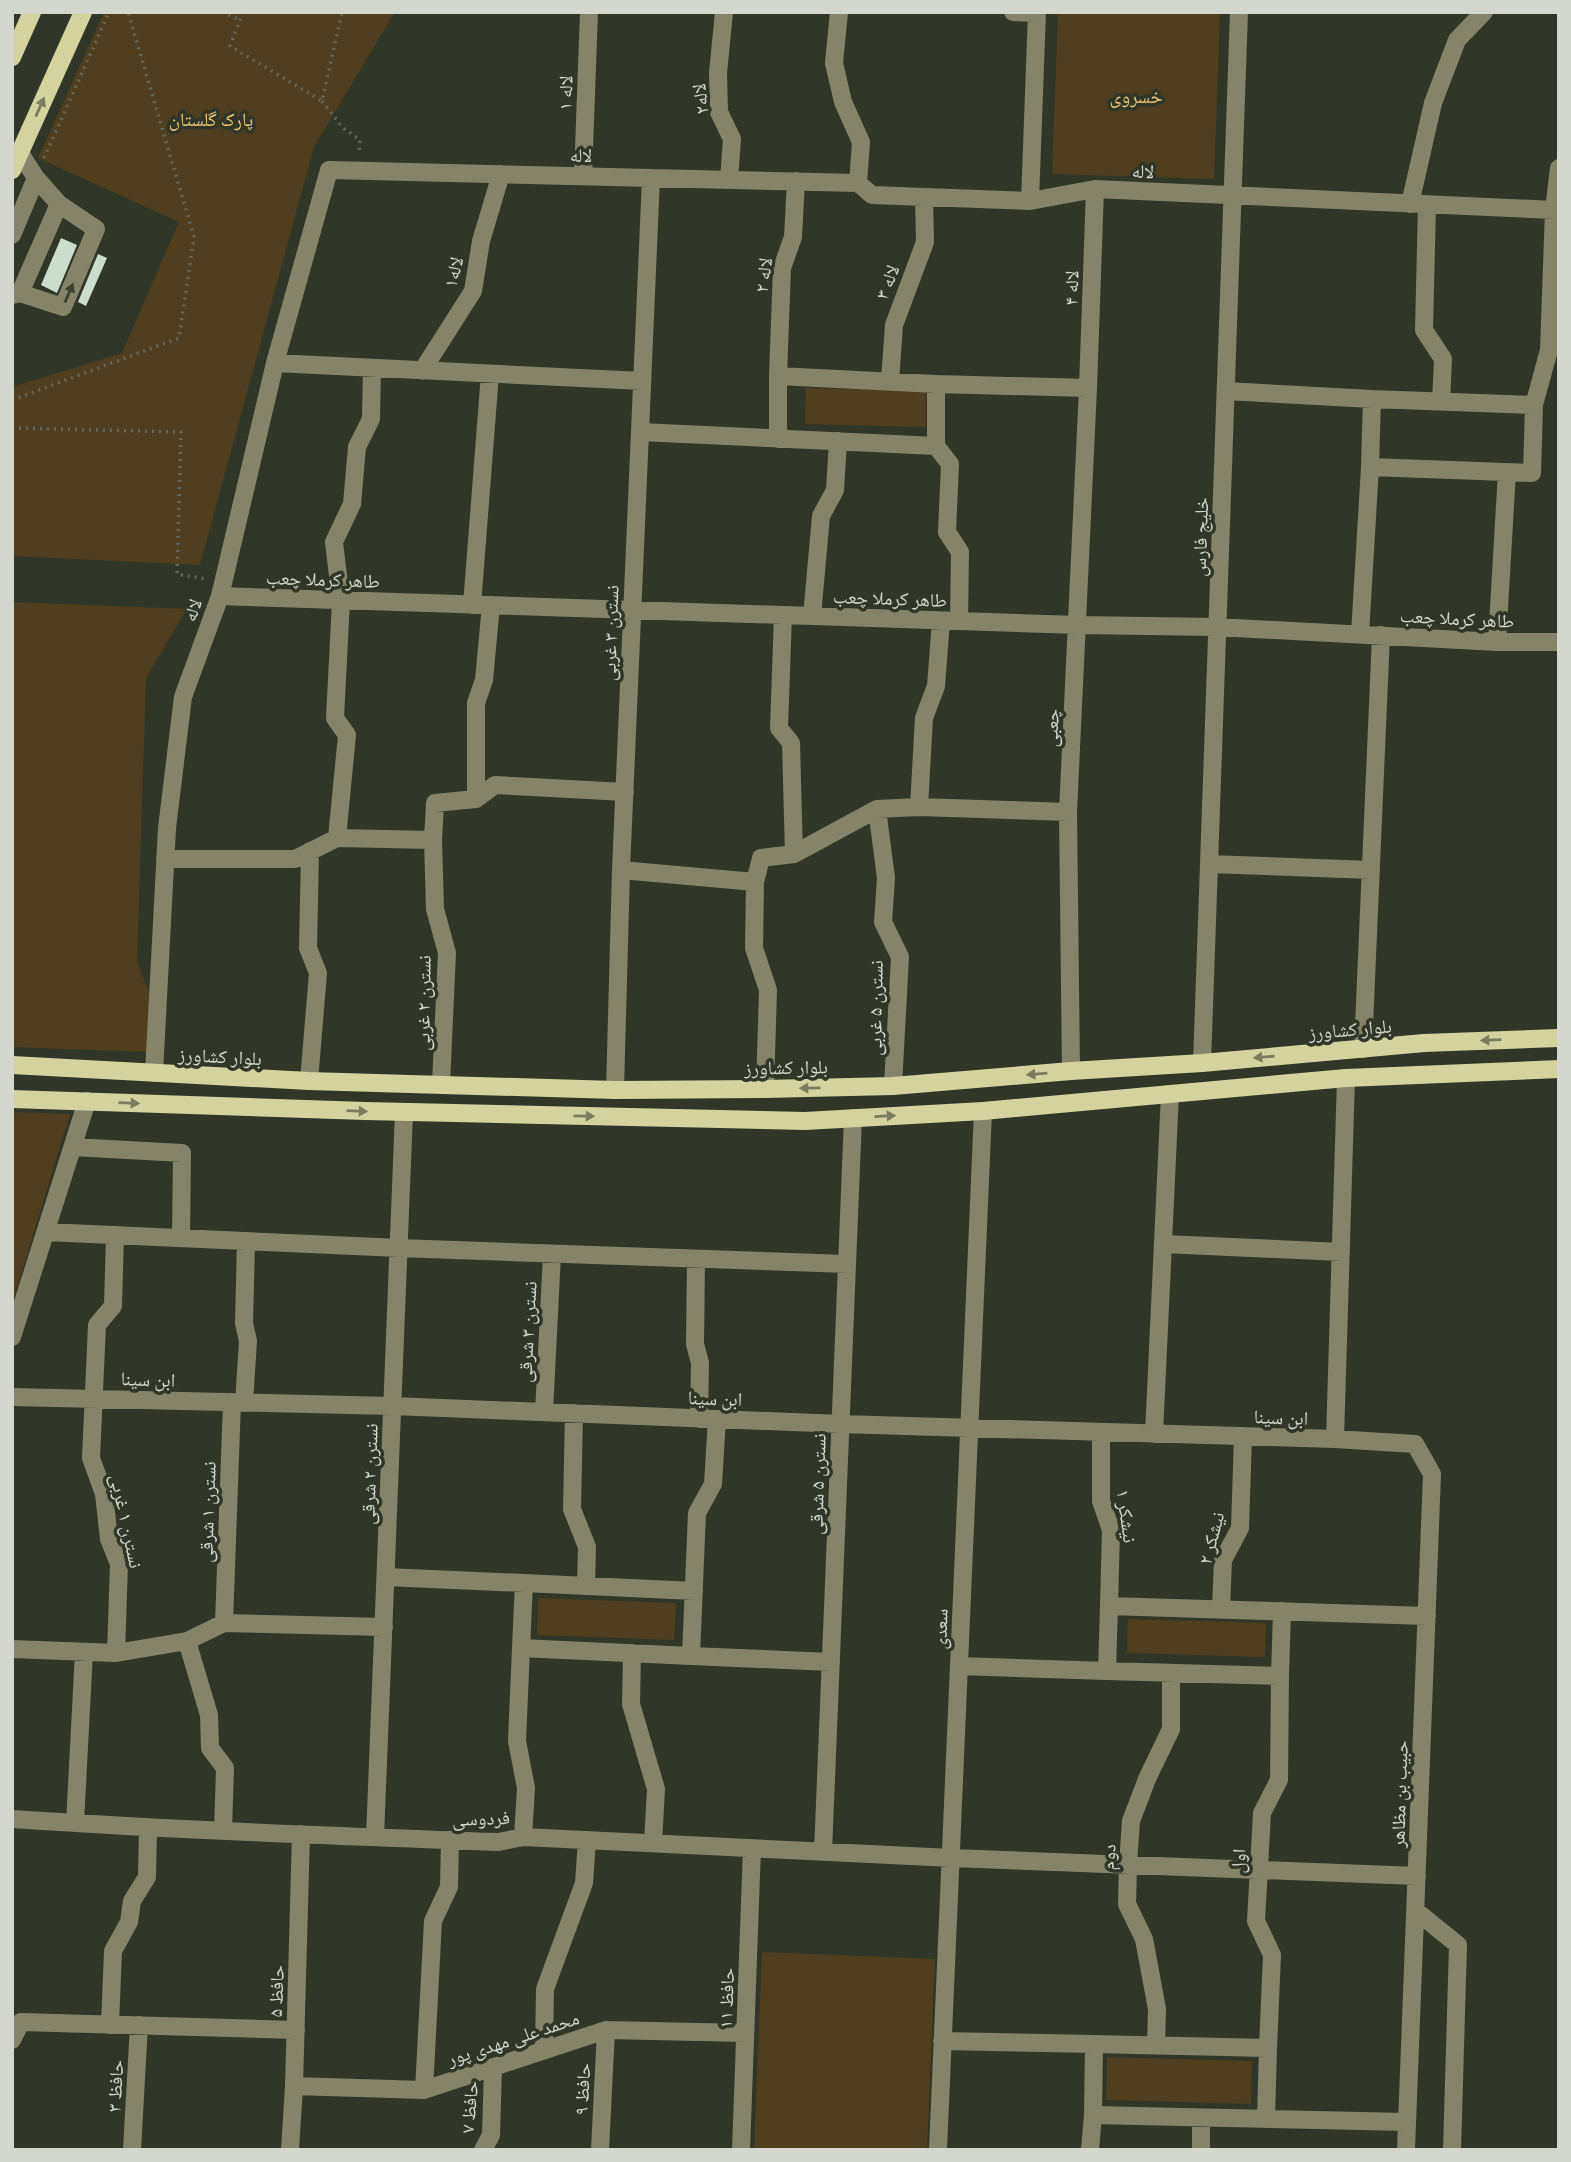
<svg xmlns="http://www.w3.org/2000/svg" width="1571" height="2162" font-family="'Titillium Web','Noto Naskh Arabic',sans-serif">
<rect width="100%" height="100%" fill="#303728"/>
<path fill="#4f3f1e" d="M 104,12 L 395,12 L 314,147 L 200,565 L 12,556 L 12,387 L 122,353 L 179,222 L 38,158 Z
M 1058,12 L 1220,12 L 1214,179 L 1052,174 Z
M 806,388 L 926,391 L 926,427 L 805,424 Z
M 12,602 L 187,609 L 146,678 L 137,961 L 152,1001 L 149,1052 L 12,1047 Z
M 12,1112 L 70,1114 L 12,1304 Z
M 538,1598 L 676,1603 L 674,1640 L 537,1635 Z
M 1128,1619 L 1266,1623 L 1265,1657 L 1127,1653 Z
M 762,1952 L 935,1959 L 927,2150 L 754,2150 Z
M 1107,2057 L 1252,2061 L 1251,2104 L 1106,2100 Z"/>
<path fill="#ccddce" d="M 61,238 L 77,245 L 57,293 L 41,285 Z
M 98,254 L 107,258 L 86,306 L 78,302 Z"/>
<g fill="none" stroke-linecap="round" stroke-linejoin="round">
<path stroke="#62685b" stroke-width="3.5" stroke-dasharray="2 5" stroke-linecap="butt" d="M 222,12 L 240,20
M 243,12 L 230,46 L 322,101 L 342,12
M 322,101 L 343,128 L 360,140 L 359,153
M 44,158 L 109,12
M 12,400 L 179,338 L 194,237 L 128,12
M 12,428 L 181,432 L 177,574 L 206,579"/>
<path stroke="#85846a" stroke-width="18" d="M 724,12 L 718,73 L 719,112 L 732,139 L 729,180
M 839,12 L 834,63 L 843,102 L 861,142 L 858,183
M 1013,12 L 1037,13
M 583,176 L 589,12
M 1030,201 L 1037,12
M 1410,204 L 1433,103 L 1457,40 L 1484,12
M 1427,205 L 1424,330 L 1443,359 L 1441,402
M 1554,210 L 1559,168
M 12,235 L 36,178 L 20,153
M 20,293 L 59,204
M 12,295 L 20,293 L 63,307 L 96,229 L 59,204 L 36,178
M 275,363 L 642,381
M 422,371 L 473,291 L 481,241 L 501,174
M 778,376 L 782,268 L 793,237 L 796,181
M 890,381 L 894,325 L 925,242 L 924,197
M 1226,391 L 1372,399
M 640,432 L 936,446 L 936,384 L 1088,388
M 778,439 L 778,376 L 936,384
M 936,446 L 950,464 L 947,532 L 960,552 L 959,621
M 220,596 L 1077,625 L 1217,627 L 1497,642 L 1559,642
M 472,605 L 490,374
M 783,615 L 779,728 L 791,743 L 794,854
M 812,616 L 821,516 L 835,490 L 838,441
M 1360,634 L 1370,467
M 1497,642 L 1507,472
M 476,799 L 476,703 L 484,680 L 491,605
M 919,807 L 924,718 L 936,686 L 941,621
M 877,809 L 886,878 L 883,922 L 900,957 L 893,1086
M 337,838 L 347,735 L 335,718 L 341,601 L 334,542 L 352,504 L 357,447 L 371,419 L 372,368
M 165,859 L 295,859 L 337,838 L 433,840
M 1209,864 L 1371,870
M 621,870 L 755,882 L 761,858 L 794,854 L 877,809 L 919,807 L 1068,812
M 755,882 L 754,948 L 768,990 L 765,1089
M 1363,1049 L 1381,635
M 1202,1063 L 1239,12
M 1071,1071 L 1068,812 L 1088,388 L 1095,189
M 154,1073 L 167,828 L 183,697 L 220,596 L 275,363 L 329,170 L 858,183 L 872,195 L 1030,201 L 1095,189 L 1554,210 L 1549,350 L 1534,405 L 1532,473 L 1370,467 L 1372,399 L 1534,405
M 309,1081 L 318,973 L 308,948 L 310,851
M 441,1084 L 447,953 L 435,909 L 433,840 L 435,803 L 476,799 L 495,785 L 625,792
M 615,1090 L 621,870 L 651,178
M 73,1147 L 182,1153 L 181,1238
M 46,1232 L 399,1248 L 847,1264
M 115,1235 L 113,1306 L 97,1325 L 91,1458 L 104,1494 L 109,1539 L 119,1564 L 116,1653
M 1164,1244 L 1341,1252
M 696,1259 L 695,1344 L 700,1363 L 699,1419
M 12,1337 L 87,1101
M 12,1397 L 393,1406 L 841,1424 L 1335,1439 L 1415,1444 L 1432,1474 L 1406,2150
M 244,1403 L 248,1341 L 244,1323 L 246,1241
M 544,1412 L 552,1254
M 574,1413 L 572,1509 L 587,1547 L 586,1586
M 1101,1432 L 1101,1501 L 1111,1530 L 1109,1606
M 1154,1434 L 1170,1094
M 1335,1439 L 1346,1078
M 386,1577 L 524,1583
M 694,1591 L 524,1583 L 521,1648 L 691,1656 L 697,1513 L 713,1484 L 717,1419
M 1221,1609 L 1223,1560 L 1240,1528 L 1243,1436
M 1282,1611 L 1280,1676 L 1107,1671 L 1109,1606 L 1427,1616
M 224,1623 L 232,1402
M 187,1641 L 209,1715 L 210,1748 L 225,1768 L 223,1831
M 521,1648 L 517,1741 L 526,1788 L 523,1837
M 12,1649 L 116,1653 L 187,1641 L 224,1623 L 384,1627
M 632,1653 L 631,1704 L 656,1789 L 653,1843
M 691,1656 L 831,1662
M 959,1666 L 1107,1671
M 12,1819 C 174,1830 336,1836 498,1842 L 523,1837 L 951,1858 L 1417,1876
M 75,1823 L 84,1652
M 375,1837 L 404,1112
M 823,1852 L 853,1118
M 1416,1911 L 1458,1945 L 1452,2150
M 110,2025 L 113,1951 L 129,1922 L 132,1901 L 147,1877 L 148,1828
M 12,2040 L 21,2022 L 296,2030
M 942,2041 L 1094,2044
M 1156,2046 L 1157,2009 L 1144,1939 L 1127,1904 L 1128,1864 L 1131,1821 L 1147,1779 L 1171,1729 L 1171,1673
M 1268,2048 L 1272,1955 L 1256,1921 L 1262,1813 L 1279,1780 L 1280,1676
M 544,2050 L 545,1989 L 584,1883 L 587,1840
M 294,2086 L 424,2090 L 606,2030 L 745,2033
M 424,2090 L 433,1921 L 449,1887 L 450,1840
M 1266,2119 L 1268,2048 L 1094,2044 L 1093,2115 L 1407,2122
M 132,2150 L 139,2025
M 290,2150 L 294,2086 L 301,1834
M 483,2150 L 491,2135 L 493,2067
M 600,2150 L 606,2030
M 741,2150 L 752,1848
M 938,2150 L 983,1111
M 1090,2150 L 1093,2115
M 1201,2150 L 1201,2118"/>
<path stroke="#d5d39d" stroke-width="18" d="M 12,57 L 32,12
M 12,170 L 83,12
M 12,1065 L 309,1081 L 615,1090 L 765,1089 L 893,1086 L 1071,1071 L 1202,1063 L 1424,1043 L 1559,1038
M 12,1099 L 365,1111 L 805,1121 L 983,1111 L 1346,1078 L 1559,1069"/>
</g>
<defs><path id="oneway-solid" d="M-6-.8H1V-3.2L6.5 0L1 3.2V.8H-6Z" transform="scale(1.75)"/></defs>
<g fill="#7a7d5d">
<use href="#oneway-solid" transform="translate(40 107) rotate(-66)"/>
<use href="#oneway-solid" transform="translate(1491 1040) rotate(178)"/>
<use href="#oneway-solid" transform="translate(1264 1057) rotate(175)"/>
<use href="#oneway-solid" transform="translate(1037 1074) rotate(175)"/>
<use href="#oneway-solid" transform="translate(810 1088) rotate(179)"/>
<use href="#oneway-solid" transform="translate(129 1103) rotate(2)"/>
<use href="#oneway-solid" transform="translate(357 1111) rotate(2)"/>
<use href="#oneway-solid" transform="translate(584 1116) rotate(1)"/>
<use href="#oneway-solid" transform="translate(885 1116) rotate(-3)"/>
</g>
<use fill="#3d4332" href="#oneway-solid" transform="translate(69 293) rotate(-67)"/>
<g text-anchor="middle" stroke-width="7" stroke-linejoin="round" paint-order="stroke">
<g font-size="19" fill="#d3d7ce" stroke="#303728">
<text transform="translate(565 93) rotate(-88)" y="7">لاله ۱</text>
<text transform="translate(700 99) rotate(-97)" y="7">لاله۲</text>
<text transform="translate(581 155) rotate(1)" y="7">لاله</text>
<text transform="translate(1143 171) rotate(3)" y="7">لاله</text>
<text transform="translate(453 272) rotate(-76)" y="7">لاله۱</text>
<text transform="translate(763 275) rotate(-82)" y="7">لاله ۲</text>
<text transform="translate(887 282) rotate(-69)" y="7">لاله ۳</text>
<text transform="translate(1071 288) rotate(-88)" y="7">لاله ۴</text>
<text transform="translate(1200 537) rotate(-88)" y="7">خلیج فارس</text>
<text transform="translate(323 579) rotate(2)" y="7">طاهر کرملا چعب</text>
<text transform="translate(890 598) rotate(2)" y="7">طاهر کرملا چعب</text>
<text transform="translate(192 610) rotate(-70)" y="7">لاله</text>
<text transform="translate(1457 618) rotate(3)" y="7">طاهر کرملا چعب</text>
<text transform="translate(610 633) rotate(-88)" y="7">نسترن ۳ غربی</text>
<text transform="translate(1051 728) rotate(-87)" y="7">چعبی</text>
<text transform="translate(423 1003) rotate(-89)" y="7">نسترن ۲ غربی</text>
<text transform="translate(875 1008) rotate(-89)" y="7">نسترن ۵ غربی</text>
<text transform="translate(1350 1029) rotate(-5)" y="7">بلوار کشاورز</text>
<text transform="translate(220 1056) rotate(3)" y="7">بلوار کشاورز</text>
<text transform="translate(786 1067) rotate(-1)" y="7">بلوار کشاورز</text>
<text transform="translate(527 1332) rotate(-87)" y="7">نسترن ۳ شرقی</text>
<text transform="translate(148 1379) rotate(2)" y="7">ابن سینا</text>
<text transform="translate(715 1398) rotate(2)" y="7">ابن سینا</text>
<text transform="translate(1281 1417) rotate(2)" y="7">ابن سینا</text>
<text transform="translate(369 1474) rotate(-88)" y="7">نسترن ۲ شرقی</text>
<text transform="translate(817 1484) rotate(-88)" y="7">نسترن ۵ شرقی</text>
<text transform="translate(207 1512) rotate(-88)" y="7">نسترن ۱ شرقی</text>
<text transform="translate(1127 1516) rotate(82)" y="7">نیشکر ۱</text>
<text transform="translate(127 1521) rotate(78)" y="7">نسترن ۱ غربی</text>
<text transform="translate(1211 1538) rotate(-75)" y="7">نیشکر ۲</text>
<text transform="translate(940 1629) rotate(-88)" y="7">سعدی</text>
<text transform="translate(1399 1794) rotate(-88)" y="7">حبیب بن مظاهر</text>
<text transform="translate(481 1818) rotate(-2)" y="7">فردوسی</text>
<text transform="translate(1108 1857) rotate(-87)" y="7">دوم</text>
<text transform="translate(1238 1861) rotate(-87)" y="7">اول</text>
<text transform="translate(276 1991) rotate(-88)" y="7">حافظ ۵</text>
<text transform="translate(726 1998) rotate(-88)" y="7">حافظ ۱۱</text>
<text transform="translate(513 2038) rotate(-18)" y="7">محمد علی مهدی پور</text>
<text transform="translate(115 2086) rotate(-87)" y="7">حافظ ۳</text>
<text transform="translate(582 2089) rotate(-87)" y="7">حافظ ۹</text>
<text transform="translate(469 2107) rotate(-85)" y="7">حافظ ۷</text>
</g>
<g font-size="19" fill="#f0c773" stroke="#303728">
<text x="1136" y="103">خسروی</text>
<text x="211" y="126">پارک گلستان</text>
</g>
</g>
<rect width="1571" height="2162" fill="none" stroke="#d3d7ce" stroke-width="28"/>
</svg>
